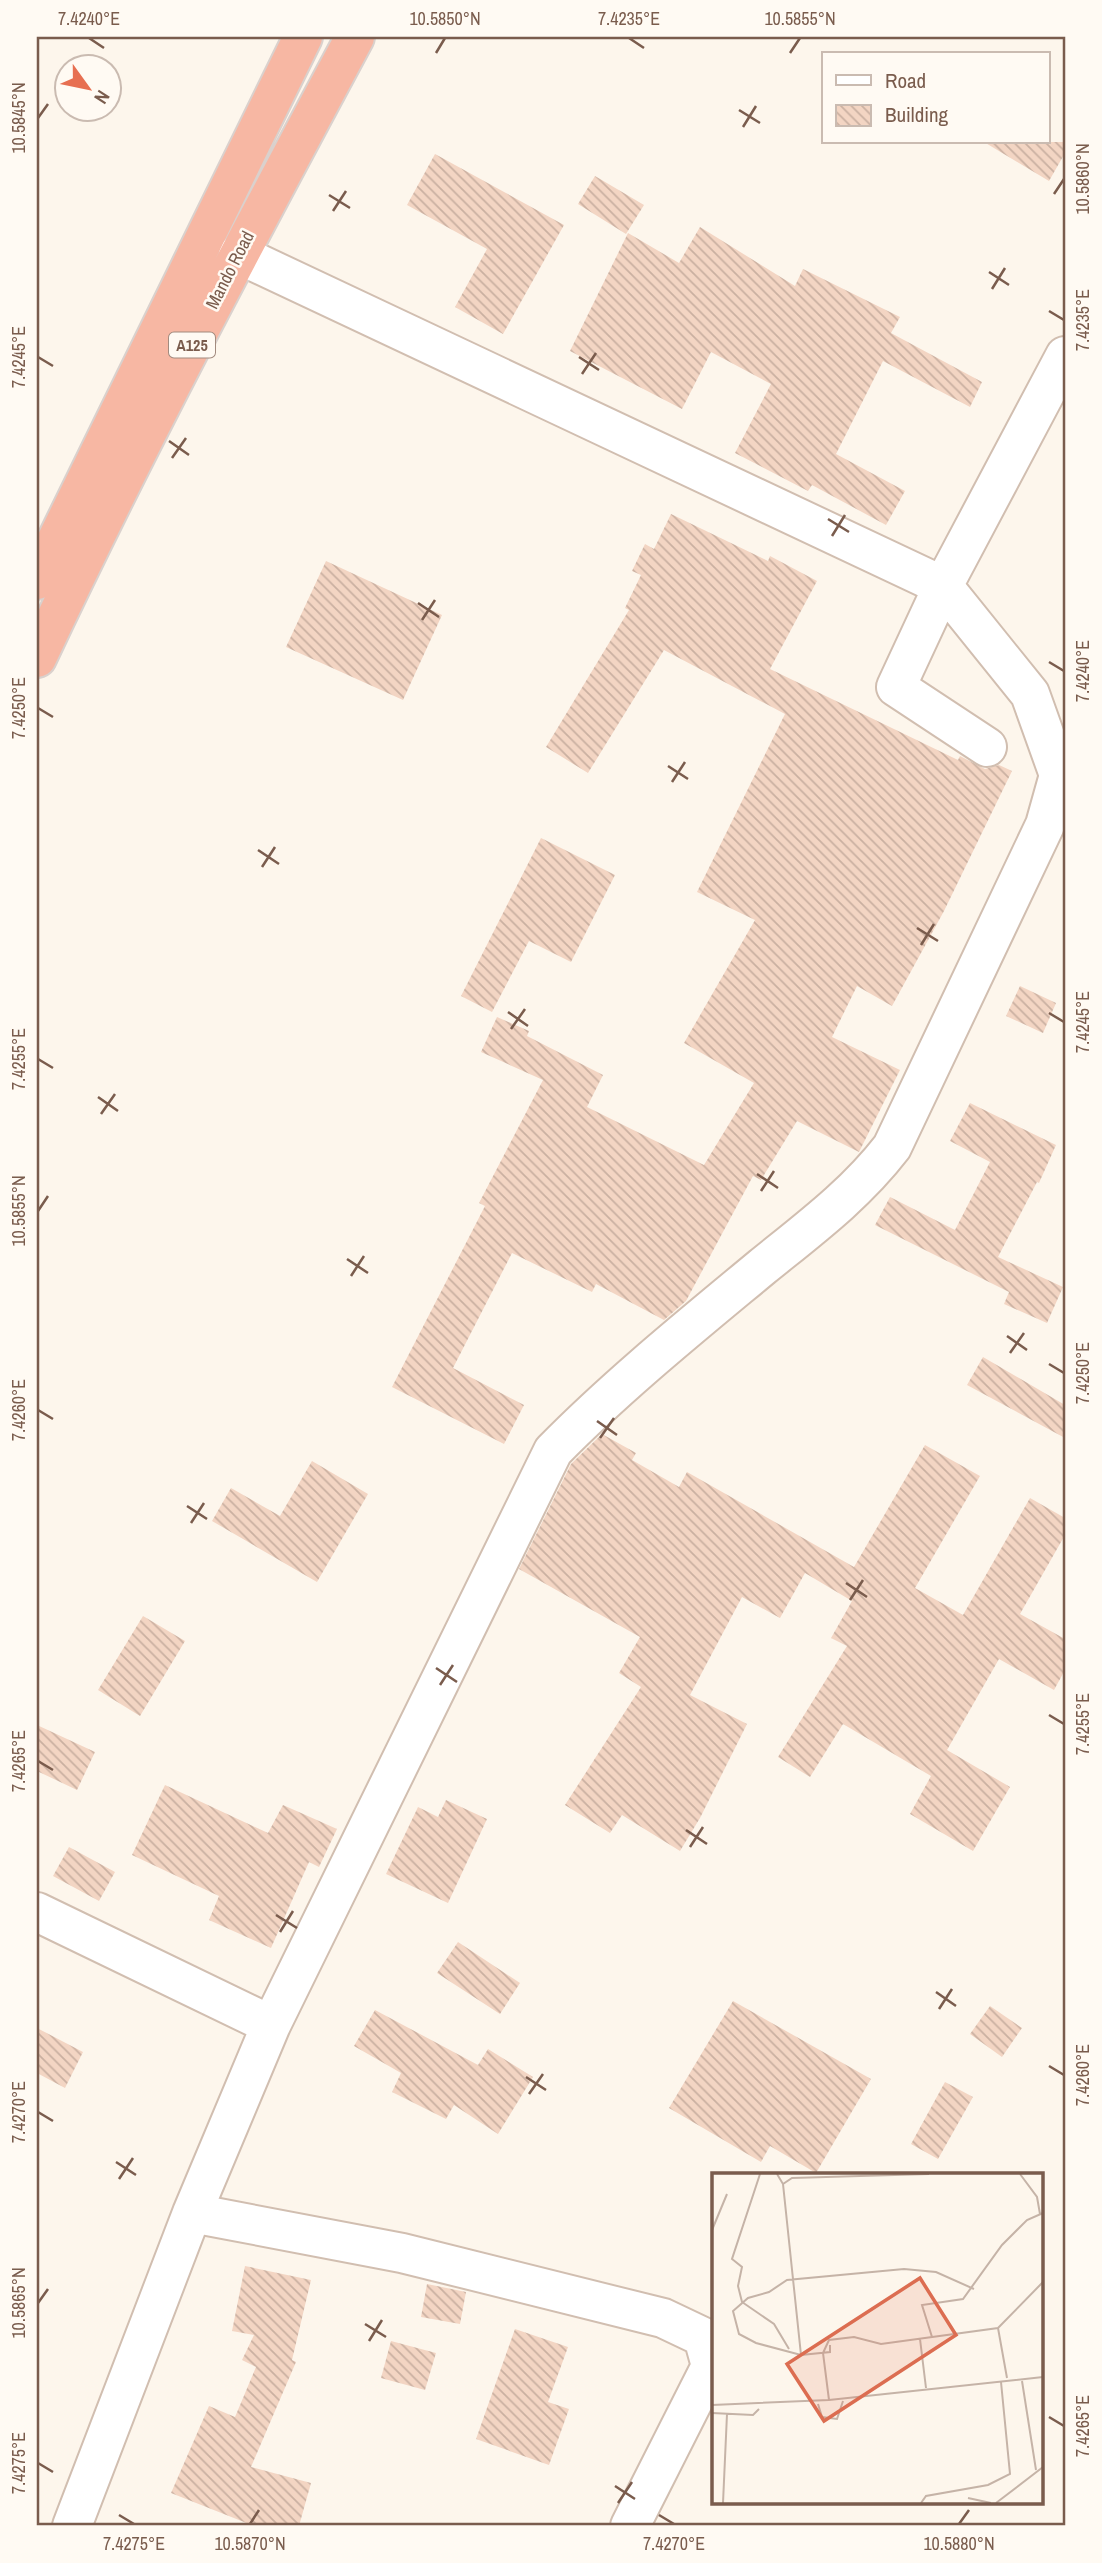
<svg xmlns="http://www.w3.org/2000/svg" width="1102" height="2563" font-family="'Archivo Narrow',sans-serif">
<defs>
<pattern id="building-back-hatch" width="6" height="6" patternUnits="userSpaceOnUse" patternTransform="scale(1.75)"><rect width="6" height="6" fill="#f3d5c3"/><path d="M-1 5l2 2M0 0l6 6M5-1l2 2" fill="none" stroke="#cab0a1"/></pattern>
</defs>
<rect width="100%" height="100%" fill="#fdf6ec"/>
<path fill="url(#building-back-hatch)" d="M 984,142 L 1065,142 L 1065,153 L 1049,181 Z
M 435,154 L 564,225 L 503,334 L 455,307 L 487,249 L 407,205 Z
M 595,176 L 644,205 L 626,234 L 578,204 Z
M 700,227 L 795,286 L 803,269 L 900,317 L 891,333 L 982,382 L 970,407 L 883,361 L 836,454 L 905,491 L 886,525 L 812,485 L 808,491 L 735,453 L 771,384 L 711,352 L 682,409 L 570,351 L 628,233 L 679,263 Z
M 671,514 L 768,561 L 770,556 L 817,581 L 770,669 L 958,760 L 960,756 L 985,769 L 999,765 L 1012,771 L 944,911 L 892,1006 L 857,986 L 832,1037 L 900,1070 L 859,1152 L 797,1121 L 761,1180 L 753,1176 L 686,1301 L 664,1320 L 596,1284 L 592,1292 L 512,1253 L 453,1368 L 524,1405 L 504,1444 L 392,1387 L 485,1206 L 479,1203 L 543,1080 L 481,1052 L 497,1017 L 529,1031 L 527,1036 L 603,1075 L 587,1107 L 704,1165 L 754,1083 L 684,1043 L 755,920 L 697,892 L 785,714 L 664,650 L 588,773 L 546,747 L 629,610 L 625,608 L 641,575 L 632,571 L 645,544 L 654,549 Z
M 326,561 L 442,615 L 403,700 L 286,647 Z
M 541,838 L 615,875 L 571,962 L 529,941 L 492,1012 L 461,996 Z
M 1020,986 L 1056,1003 L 1043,1033 L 1006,1016 Z
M 970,1103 L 1056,1145 L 1039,1183 L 1037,1182 L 998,1257 L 1063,1287 L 1047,1323 L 1004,1304 L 1009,1292 L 875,1225 L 890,1197 L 955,1230 L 990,1162 L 950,1141 Z
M 983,1357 L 1065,1405 L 1065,1438 L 967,1385 Z
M 602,1434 L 636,1453 L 632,1460 L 679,1487 L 687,1472 L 854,1567 L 925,1445 L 980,1476 L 915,1588 L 963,1615 L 1030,1498 L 1065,1518 L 1065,1535 L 1020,1614 L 1065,1639 L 1065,1670 L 1054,1690 L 999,1659 L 947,1750 L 1010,1787 L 973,1851 L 910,1814 L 931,1776 L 843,1724 L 810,1777 L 778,1757 L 847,1646 L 831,1638 L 852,1601 L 805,1573 L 780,1618 L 742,1597 L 690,1695 L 747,1724 L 700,1818 L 680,1851 L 622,1815 L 610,1833 L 565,1805 L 641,1687 L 619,1673 L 640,1637 L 519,1569 L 571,1464 Z
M 312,1461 L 368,1494 L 317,1582 L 212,1521 L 231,1488 L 280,1516 Z
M 143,1616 L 185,1641 L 140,1716 L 98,1690 Z
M 37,1725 L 95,1752 L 77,1790 L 37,1771 Z
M 165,1785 L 268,1833 L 283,1805 L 337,1829 L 319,1867 L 309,1862 L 271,1948 L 209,1920 L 219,1896 L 132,1855 Z
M 446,1800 L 487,1819 L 448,1903 L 386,1874 L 418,1807 L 438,1817 Z
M 69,1847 L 115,1872 L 99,1901 L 53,1876 Z
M 458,1942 L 520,1983 L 500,2014 L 437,1973 Z
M 733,2001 L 871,2079 L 816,2173 L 770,2146 L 761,2162 L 669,2108 Z
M 990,2006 L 1022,2028 L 1002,2057 L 970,2034 Z
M 375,2010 L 478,2065 L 488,2049 L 533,2077 L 498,2134 L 454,2105 L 446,2119 L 392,2092 L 401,2073 L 354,2046 Z
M 37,2028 L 83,2052 L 65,2088 L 37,2073 Z
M 945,2082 L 973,2097 L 938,2159 L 911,2144 Z
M 245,2266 L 311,2280 L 292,2360 L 296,2362 L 251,2467 L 311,2483 L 299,2526 L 254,2526 L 171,2493 L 209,2406 L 235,2417 L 256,2367 L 242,2360 L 254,2335 L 232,2331 Z
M 427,2284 L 466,2292 L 460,2324 L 421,2317 Z
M 515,2329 L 568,2347 L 548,2402 L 569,2409 L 549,2465 L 476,2439 Z
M 391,2341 L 436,2353 L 425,2390 L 381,2378 Z"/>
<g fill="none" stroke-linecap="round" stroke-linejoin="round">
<defs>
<path id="minor" d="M 987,747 L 896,687 L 943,586 L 1065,356
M 37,1912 L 271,2025
M 192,2213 L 402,2253 L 663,2318 L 703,2337 L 711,2366 L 630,2526
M 72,2526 L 192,2213 L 271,2025 L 553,1451 C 618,1385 691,1326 762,1267 C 809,1229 855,1195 892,1147 L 1045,825 L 1059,775 L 1030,694 L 943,586 L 238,254"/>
<path id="highway" d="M 37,580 L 303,37
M 37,658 C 136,447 245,242 355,37"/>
</defs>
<use href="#minor" stroke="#d1beb0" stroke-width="42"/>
<use href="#highway" stroke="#dad1cd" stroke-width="42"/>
<use href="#minor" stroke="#fff" stroke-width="38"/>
<use href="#highway" stroke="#f7b7a3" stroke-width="38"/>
</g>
<path fill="none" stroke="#7a5c4d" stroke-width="2.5" d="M 89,38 L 104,48M 629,38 L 644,48M 436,53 L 445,38M 790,53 L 800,38M 739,110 L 760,123M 38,118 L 48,104M 743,127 L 756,106M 1054,194 L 1064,179M 329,195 L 350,208M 333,211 L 346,191M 989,272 L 1009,285M 992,289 L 1005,268M 1049,311 L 1064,320M 38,357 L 53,366M 579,357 L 599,370M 582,374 L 596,353M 169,441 L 189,455M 172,458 L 186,438M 828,519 L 849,532M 832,536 L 845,515M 418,603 L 439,617M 422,620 L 435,600M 1049,662 L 1064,671M 38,708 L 53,717M 668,766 L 688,779M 672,782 L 685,762M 258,850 L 279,864M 262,867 L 275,847M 917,928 L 938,941M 921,945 L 934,924M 508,1012 L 528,1026M 1049,1013 L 1064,1022M 511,1029 L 525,1009M 38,1059 L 53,1068M 98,1097 L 118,1111M 101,1114 L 115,1094M 757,1174 L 778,1188M 761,1191 L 774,1171M 38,1211 L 48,1196M 347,1259 L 368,1273M 351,1276 L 364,1256M 1007,1336 L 1027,1350M 1010,1353 L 1024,1333M 1049,1364 L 1064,1373M 38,1410 L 53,1419M 597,1421 L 617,1435M 600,1438 L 614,1418M 187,1506 L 207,1519M 191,1523 L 204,1503M 846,1583 L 867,1597M 850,1600 L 863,1580M 436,1668 L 457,1682M 440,1685 L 453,1665M 1049,1715 L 1064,1724M 38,1761 L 53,1770M 686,1830 L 707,1844M 690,1847 L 703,1827M 276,1915 L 297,1928M 280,1932 L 293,1911M 936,1992 L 956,2006M 939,2009 L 952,1989M 1049,2066 L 1064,2075M 526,2077 L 546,2090M 529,2094 L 543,2074M 38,2112 L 53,2121M 116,2162 L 136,2175M 119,2179 L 133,2158M 38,2303 L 48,2289M 365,2324 L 386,2337M 369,2341 L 382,2320M 1049,2417 L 1064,2426M 38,2463 L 53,2472M 615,2486 L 635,2499M 618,2503 L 632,2482M 119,2515 L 134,2524M 659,2515 L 674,2524M 250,2524 L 259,2510M 959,2524 L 969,2510"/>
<g text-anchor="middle" stroke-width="5" stroke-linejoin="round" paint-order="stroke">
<rect fill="#fffaf3" stroke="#a28b7f" stroke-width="2" x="169" y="332.5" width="46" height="25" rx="5"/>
<g font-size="16" font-weight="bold" fill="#7a5c4d">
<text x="192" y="351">A125</text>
</g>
<g font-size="18" fill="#7a5c4d" stroke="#fffaf3">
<text transform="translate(230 270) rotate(-63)" y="6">Mando Road</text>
</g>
</g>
<g transform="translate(712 2173)">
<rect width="331" height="331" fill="#fdf6ec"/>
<path fill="none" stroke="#c5b3a7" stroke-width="2" d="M 48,1 L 20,86 L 30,94 L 26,113 L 30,129 L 62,151 L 77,176M 65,1 L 71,11 L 89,182M 308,1 L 325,24 L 328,41M 71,11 L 80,5 L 217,1M 0,57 L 15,21M 286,155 L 295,205M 220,164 L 210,132 L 251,126 L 290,72 L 315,47 L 331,40M 208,166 L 214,215M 118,172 L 118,179 L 89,182 L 44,170 L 27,161 L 21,138 L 36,125 L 57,119 L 75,107 L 192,96 L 224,99 L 262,116M 310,208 L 324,297M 117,227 L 111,180 L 117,167 L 142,164 L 169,171 L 286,155 L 331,109M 106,231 L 110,244 L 125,246 L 131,228M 0,232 L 117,227 L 331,204M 0,240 L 41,242 L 47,236M 256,325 L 279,330M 11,330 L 15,241M 209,330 L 214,323 L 276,312 L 298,301 L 289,209M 284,330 L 331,294"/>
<path fill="#dc6d51" fill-opacity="0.15" stroke="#dc6d51" stroke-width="3.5" d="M 208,105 L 244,162 L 112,248 L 75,191 Z"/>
<rect width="331" height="331" fill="none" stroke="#7a5c4d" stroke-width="3.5"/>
</g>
<rect width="1102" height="2563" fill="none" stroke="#fffaf3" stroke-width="77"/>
<rect x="822" y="52" width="228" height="91" fill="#fffaf3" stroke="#cabbb1" stroke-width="2"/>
<rect x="836" y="75" width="35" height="10" fill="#ffffff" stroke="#cabbb1" stroke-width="2"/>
<text x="885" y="88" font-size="21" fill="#7a5c4d">Road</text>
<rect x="836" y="105" width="35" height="21" fill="url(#building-back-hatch)" stroke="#cabbb1" stroke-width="2"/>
<text x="885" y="122" font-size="21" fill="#7a5c4d">Building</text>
<g transform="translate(88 88) rotate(123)"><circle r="33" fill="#fffaf3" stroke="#cabbb1" stroke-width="2"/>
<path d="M0-5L12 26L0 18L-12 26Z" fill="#e76f51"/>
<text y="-10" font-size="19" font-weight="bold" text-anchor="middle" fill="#7a5c4d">N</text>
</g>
<rect x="38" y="38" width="1026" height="2486" fill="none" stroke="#7a5c4d" stroke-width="2.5"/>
<g font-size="18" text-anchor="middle" fill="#7a5c4d">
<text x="89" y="25">7.4240°E</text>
<text x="445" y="25">10.5850°N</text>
<text x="629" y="25">7.4235°E</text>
<text x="800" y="25">10.5855°N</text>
<text transform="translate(19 118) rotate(-90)" y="6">10.5845°N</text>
<text transform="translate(1083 179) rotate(-90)" y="6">10.5860°N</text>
<text transform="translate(1083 320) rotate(-90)" y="6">7.4235°E</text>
<text transform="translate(19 357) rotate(-90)" y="6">7.4245°E</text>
<text transform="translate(1083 671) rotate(-90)" y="6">7.4240°E</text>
<text transform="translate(19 708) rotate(-90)" y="6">7.4250°E</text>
<text transform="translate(1083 1022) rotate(-90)" y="6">7.4245°E</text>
<text transform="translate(19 1059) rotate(-90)" y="6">7.4255°E</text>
<text transform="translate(19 1211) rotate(-90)" y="6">10.5855°N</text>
<text transform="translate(1083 1373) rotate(-90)" y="6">7.4250°E</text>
<text transform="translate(19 1410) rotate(-90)" y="6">7.4260°E</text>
<text transform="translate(1083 1724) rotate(-90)" y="6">7.4255°E</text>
<text transform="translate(19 1761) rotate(-90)" y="6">7.4265°E</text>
<text transform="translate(1083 2075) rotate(-90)" y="6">7.4260°E</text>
<text transform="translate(19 2112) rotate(-90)" y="6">7.4270°E</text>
<text transform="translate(19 2303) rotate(-90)" y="6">10.5865°N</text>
<text transform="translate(1083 2426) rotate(-90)" y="6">7.4265°E</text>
<text transform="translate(19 2463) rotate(-90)" y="6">7.4275°E</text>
<text x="134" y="2550">7.4275°E</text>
<text x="250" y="2550">10.5870°N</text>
<text x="674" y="2550">7.4270°E</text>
<text x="959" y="2550">10.5880°N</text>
</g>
</svg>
